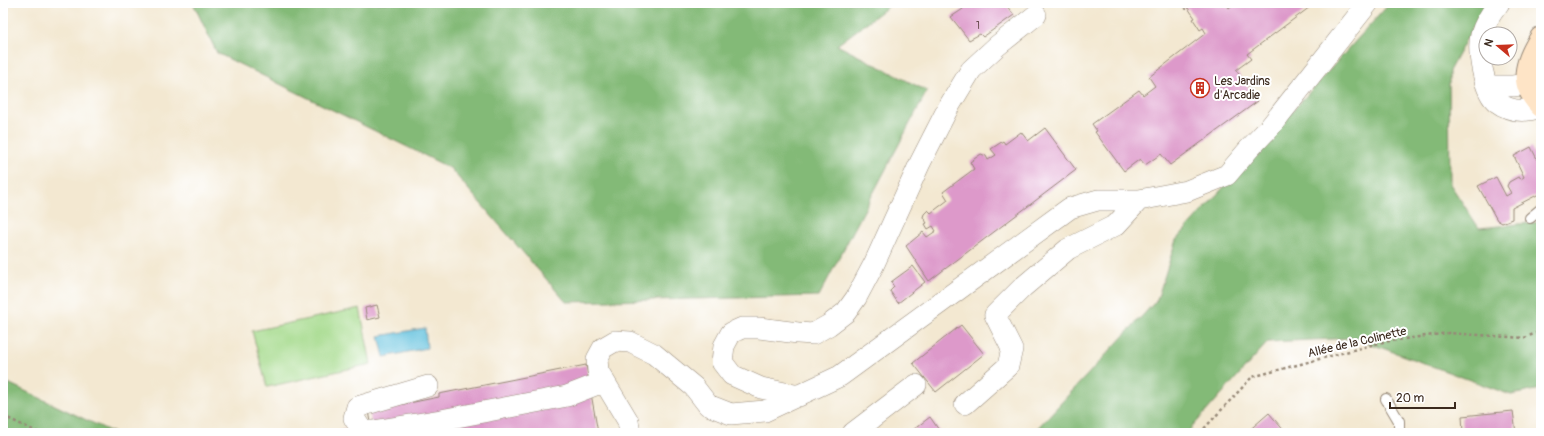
<svg xmlns="http://www.w3.org/2000/svg" width="1544" height="436" font-family="Pangolin,sans-serif">
<rect width="100%" height="100%" fill="#fff"/>
<filter id="ink" filterUnits="userSpaceOnUse"><feTurbulence type="fractalNoise" baseFrequency=".025" numOctaves="2"/><feDisplacementMap in="SourceGraphic" scale="8" xChannelSelector="R" yChannelSelector="G"/><feConvolveMatrix kernelMatrix="1 2 1 2 8 2 1 2 1" color-interpolation-filters="sRGB"/></filter>
<filter id="wash" filterUnits="userSpaceOnUse"><feTurbulence type="fractalNoise" baseFrequency=".012" numOctaves="4" result="noise"/><feDisplacementMap in="SourceGraphic" scale="16" xChannelSelector="R" yChannelSelector="G"/><feGaussianBlur stdDeviation="0.9" result="paint"/><feColorMatrix in="noise" values="0 0 0 0 0 0 0 0 0 0 0 0 0 0 0 0 0 1.4 0 .05"/><feComposite in="paint" operator="in"/></filter>
<g filter="url(#wash)">
<rect width="100%" height="100%" fill="#f3e8d1"/>
<path fill="#a4da8b" stroke="#708254" d="M 360,308 L 371,364 L 267,387 L 252,331 Z"/>
<path fill="#83ba77" stroke="#5f724a" d="M 193,3 L 893,3 L 837,45 L 927,91 L 819,296 L 566,302 L 450,168 L 217,53 Z
M 1390,3 L 1486,3 L 1449,71 L 1450,184 L 1479,228 L 1541,222 L 1541,389 L 1511,395 L 1355,338 L 1268,342 L 1187,433 L 1033,433 L 1157,300 L 1176,240 Z
M 3,378 L 6,382 L 114,433 L 3,433 Z"/>
<path fill="#5fc0dd" stroke="#4d757e" d="M 425,328 L 427,348 L 384,357 L 379,336 Z"/>
<g id="blocks">
<path fill="#dd99ca" d="M 966,3 L 1009,3 L 1006,5 L 1014,15 L 983,37 L 980,34 L 969,40 L 951,17 L 963,9 L 962,6 Z
M 1183,3 L 1225,3 L 1229,8 L 1235,3 L 1314,4 L 1247,54 L 1251,59 L 1236,70 L 1258,101 L 1170,165 L 1161,154 L 1145,165 L 1140,159 L 1124,171 L 1095,132 L 1097,131 L 1092,124 L 1139,90 L 1143,95 L 1155,86 L 1149,77 L 1206,33 L 1203,28 L 1200,30 L 1193,19 L 1195,18 L 1188,8 L 1186,10 Z
M 1045,128 L 1076,170 L 929,281 L 906,246 L 923,232 L 927,237 L 936,231 L 933,226 L 928,229 L 925,224 L 927,223 L 923,217 L 924,214 L 928,210 L 931,213 L 948,200 L 943,192 L 974,169 L 970,162 L 981,154 L 986,156 L 988,160 L 996,155 L 991,149 L 1003,141 L 1005,144 L 1021,132 L 1028,141 Z
M 1531,147 L 1541,167 L 1541,193 L 1512,208 L 1512,219 L 1502,223 L 1497,220 L 1478,186 L 1496,177 L 1506,196 L 1511,193 L 1507,186 L 1509,182 L 1518,177 L 1521,179 L 1524,177 L 1514,156 Z
M 913,266 L 925,282 L 898,303 L 890,291 L 894,287 L 891,282 Z
M 377,305 L 380,317 L 367,320 L 365,308 Z
M 961,325 L 984,354 L 936,392 L 913,363 Z
M 586,365 L 598,433 L 373,433 L 369,411 L 439,397 L 439,394 Z
M 1513,411 L 1516,433 L 1463,433 L 1462,416 Z
M 1269,413 L 1286,433 L 1246,433 Z
M 930,417 L 941,433 L 909,433 Z
M 345,429 L 345,433 L 333,433 L 333,432 Z"/>
</g>
</g>
<g filter="url(#ink)">
<use href="#blocks" fill-opacity="0" stroke="#978978" stroke-width="1"/>
<g fill="none" stroke-linecap="round" stroke-linejoin="round">
<defs>
<path id="lane" d="M 1530,218 L 1541,209
M 1386,399 L 1399,421 L 1399,433"/>
<path id="street" d="M 1499,3 C 1492,12 1484,23 1481,35 C 1477,51 1484,93 1497,102 C 1510,112 1526,112 1541,107
M 1487,86 L 1513,86 L 1527,84
M 428,386 L 357,407 L 354,418 L 363,432 L 373,431 L 441,420 L 567,396 L 603,382
M 799,396 L 761,388 L 732,375 L 722,362 L 724,346 L 731,333 L 742,328 L 759,328 L 798,333 L 813,334 L 829,325 L 846,312 L 856,298 L 874,264 L 920,163 L 948,108 L 971,70 L 997,46 L 1036,15
M 965,404 L 1008,366 L 1012,349 L 995,315 L 1023,287 L 1068,249 L 1116,225 L 1139,200
M 630,433 L 628,421 L 598,371 L 597,359 L 603,348 L 615,341 L 630,342 L 654,354 L 694,387 L 708,405 L 731,414 L 765,411 L 840,376 L 1070,208 L 1098,200 L 1139,200 L 1187,191 L 1227,175 L 1249,149 L 1270,127 L 1368,3
M 853,433 L 916,385"/>
<path id="secondary" d="M 1541,38 C 1525,63 1519,83 1541,106"/>
</defs>
<use href="#lane" stroke="#978978" stroke-width="12"/>
<use href="#street" stroke="#978978" stroke-width="22"/>
<use href="#secondary" stroke="#978978" stroke-width="24"/>
<path stroke="#978978" stroke-width="2.5" stroke-dasharray="3 3" stroke-linecap="butt" d="M 3,416 L 40,433
M 1200,433 L 1252,377 L 1383,342 L 1448,333 L 1524,338 L 1541,331"/>
<use href="#lane" stroke="#fff" stroke-width="10"/>
<use href="#street" stroke="#fff" stroke-width="21"/>
<use href="#secondary" stroke="#fee4c6" stroke-width="22"/>
</g>
</g>
<defs>
<symbol id="building-ring" viewBox="-11 -11 22 22"><circle r="9.5" fill="#fff" stroke="#c8321e" stroke-width="1.5"/><path d="M-4-6H4V6H1V3H-1V6H-4ZM-2.5-4.3h1.7v1.8h-1.7ZM.8-4.3h1.7v1.8H.8ZM-2.5-1h1.7V.8h-1.7ZM.8-1h1.7V.8H.8Z" fill="#c8321e"/></symbol>
</defs>
<g fill-rule="evenodd">
<use href="#building-ring" x="1189" y="77" width="22" height="22"/>
</g>
<g text-anchor="middle" stroke-width="4" stroke-linejoin="round" paint-order="stroke">
<g font-size="10" fill="#644649">
<text x="978" y="29">1</text>
</g>
<g font-size="12" fill="#3b2a1e" stroke="#fff" text-anchor="start">
<text x="1214" y="85">Les Jardins<tspan x="1214" dy="14">d'Arcadie</tspan></text>
</g>
<g font-size="12" fill="#3b2a1e" stroke="#fff">
<text transform="translate(1357 342) rotate(-13)" y="4">Allée de la Colinette</text>
</g>
</g>
<rect width="1544" height="436" fill="none" stroke="#fff" stroke-width="16"/>
<g transform="translate(1498 46) rotate(289)"><circle r="19" fill="#ffffff" stroke="#b1aaa5"/>
<path d="M0-3L7 15L0 10L-7 15Z" fill="#c8321e"/>
<text y="-6" font-size="11" font-weight="bold" text-anchor="middle" fill="#3b2a1e">N</text>
</g>
<path d="M1390 402v6h65v-6" fill="none" stroke="#3b2a1e" stroke-width="2"/>
<text x="1396" y="402" font-size="12" fill="#3b2a1e" stroke="#ffffff" stroke-width="3" paint-order="stroke">20 m</text>
</svg>
